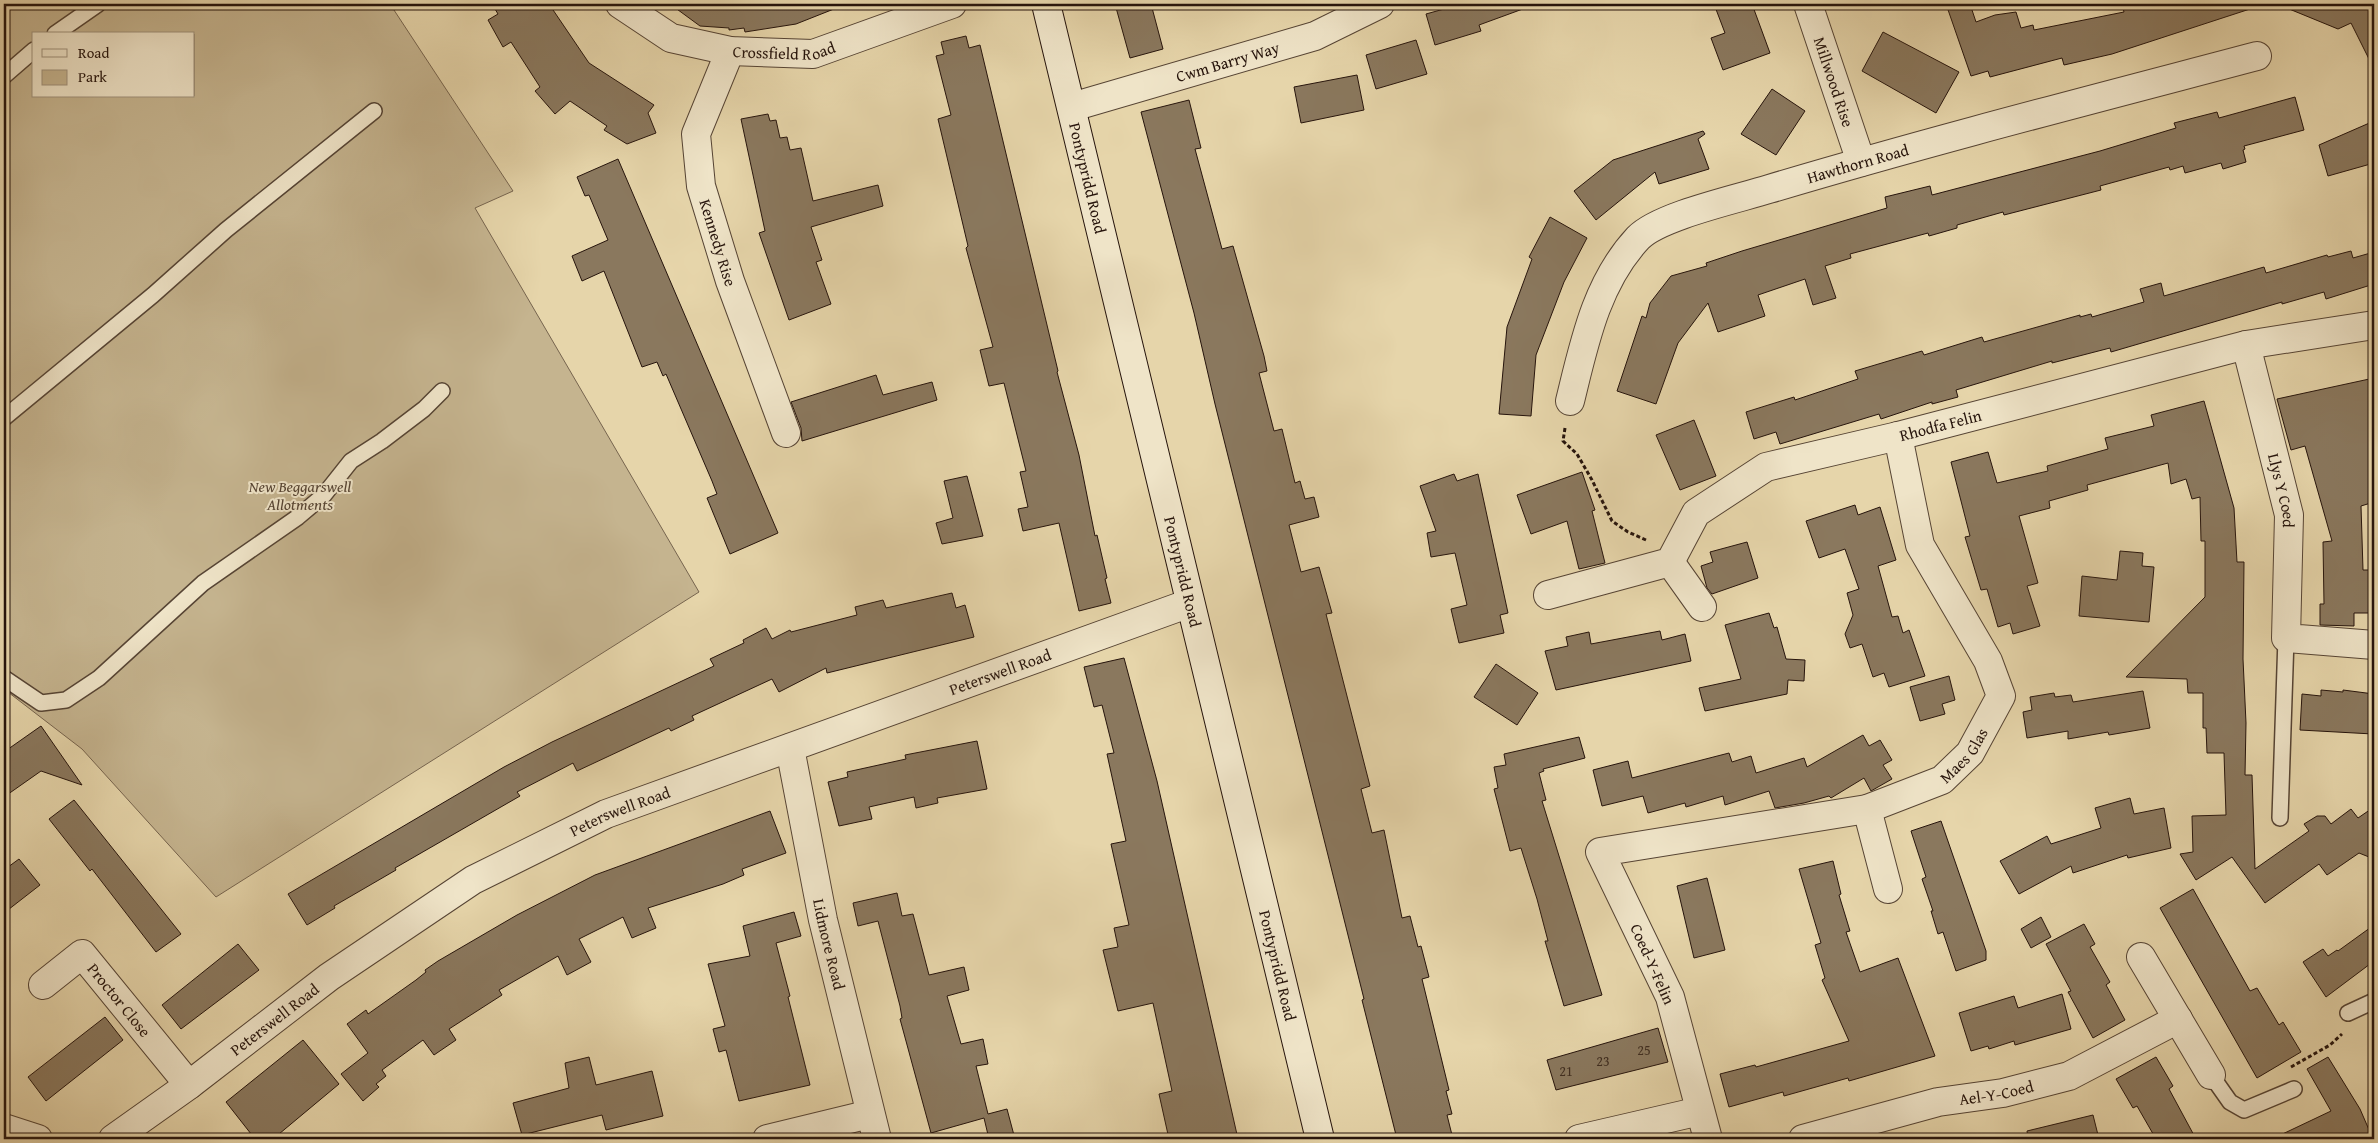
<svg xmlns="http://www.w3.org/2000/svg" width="2378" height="1143" font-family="'Gentium Book Plus',serif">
<rect width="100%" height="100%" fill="#e6d5aa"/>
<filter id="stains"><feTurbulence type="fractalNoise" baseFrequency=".004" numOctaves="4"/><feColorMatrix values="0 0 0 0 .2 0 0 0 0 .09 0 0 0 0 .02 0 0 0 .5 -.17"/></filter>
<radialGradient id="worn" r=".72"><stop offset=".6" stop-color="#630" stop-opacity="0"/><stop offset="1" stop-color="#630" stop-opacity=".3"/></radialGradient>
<path fill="#c5b48f" stroke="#76644e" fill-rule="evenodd" d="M 4,4 L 390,4 L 513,191 L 475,208 L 699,592 L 216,897 L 82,749 L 4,689 ZM 34,34 L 194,34 L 194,96 L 34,96 Z"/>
<path fill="#8a785e" stroke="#26140c" d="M 492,4 L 549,4 L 589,63 L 654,105 L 648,113 L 656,133 L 627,144 L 604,130 L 607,126 L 570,101 L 555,114 L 535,91 L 540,87 L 511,42 L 503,47 L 488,20 L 498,14 Z
M 670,4 L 844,4 L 844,5 L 796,24 L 745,32 L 744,28 L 729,30 L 729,28 L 700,26 Z
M 1115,4 L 1151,4 L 1163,49 L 1130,58 Z
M 1462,4 L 1530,4 L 1531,6 L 1479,25 L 1481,31 L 1435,45 L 1426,14 Z
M 1714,4 L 1752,4 L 1770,53 L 1723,70 L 1711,38 L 1725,33 Z
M 1946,4 L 1970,4 L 1976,22 L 1995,15 L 2016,12 L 2021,28 L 2033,25 L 2034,30 L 2124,12 L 2122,4 L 2252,4 L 2253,8 L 2112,54 L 2064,65 L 2062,58 L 1990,77 L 1988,71 L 1971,76 Z
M 2277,4 L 2374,4 L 2374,69 L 2351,23 L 2338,29 Z
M 1883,32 L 1959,72 L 1936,113 L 1862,71 Z
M 966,36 L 969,48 L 980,45 L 1058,371 L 1057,372 L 1079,455 L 1095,536 L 1097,535 L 1107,578 L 1105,579 L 1111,603 L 1079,611 L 1059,523 L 1023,531 L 1018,509 L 1028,507 L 1020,472 L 1026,471 L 1004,383 L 989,386 L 980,350 L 993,347 L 966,248 L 968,246 L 938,119 L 951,115 L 936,56 L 944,54 L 941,42 Z
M 1416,40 L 1427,74 L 1376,89 L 1366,55 Z
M 1357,75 L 1364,110 L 1301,123 L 1294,87 Z
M 1772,89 L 1805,111 L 1776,155 L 1741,134 Z
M 2295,97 L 2304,130 L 2244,146 L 2245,149 L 2243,150 L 2246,162 L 2223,169 L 2221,163 L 2185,173 L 2183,166 L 2170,170 L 2169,167 L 2100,186 L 2101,190 L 2004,215 L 2003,212 L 1957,225 L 1957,228 L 1929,236 L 1928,233 L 1850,254 L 1851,258 L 1825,266 L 1836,298 L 1813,305 L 1805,279 L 1758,295 L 1765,316 L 1718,332 L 1708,303 L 1678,343 L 1656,404 L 1617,391 L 1642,316 L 1646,318 L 1650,303 L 1671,276 L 1707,266 L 1706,263 L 1742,251 L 1887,208 L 1885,197 L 1930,186 L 1932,195 L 2100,151 L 2176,128 L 2174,123 L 2217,112 L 2219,118 Z
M 1189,100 L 1201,148 L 1195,149 L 1222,249 L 1233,246 L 1264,356 L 1267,371 L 1259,373 L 1274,431 L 1282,429 L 1295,483 L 1300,481 L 1305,499 L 1314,497 L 1319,517 L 1289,525 L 1301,572 L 1319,567 L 1332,613 L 1326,614 L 1370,786 L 1361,789 L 1372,833 L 1384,830 L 1402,918 L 1410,916 L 1418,947 L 1421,946 L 1429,977 L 1422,979 L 1449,1090 L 1446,1091 L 1452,1114 L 1447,1115 L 1453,1139 L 1397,1139 L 1362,1000 L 1364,999 L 1215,404 L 1194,313 L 1141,112 Z
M 768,114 L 770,121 L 776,120 L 780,138 L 787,137 L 790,150 L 801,148 L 813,201 L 878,185 L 883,206 L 811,227 L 822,260 L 816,262 L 831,304 L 789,320 L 759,233 L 765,231 L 741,119 Z
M 2374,121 L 2374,163 L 2328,176 L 2319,145 Z
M 1703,131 L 1705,134 L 1698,139 L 1709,169 L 1659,184 L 1655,172 L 1596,220 L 1574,191 L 1613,160 Z
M 618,159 L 778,533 L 730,554 L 707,498 L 717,494 L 712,481 L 666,374 L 663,376 L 657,362 L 642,367 L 604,271 L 582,281 L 572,256 L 608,240 L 589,195 L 585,196 L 577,177 Z
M 1550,217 L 1587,238 L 1564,282 L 1536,355 L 1531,416 L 1499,414 L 1507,327 L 1532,259 L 1529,257 Z
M 2351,251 L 2353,258 L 2374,252 L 2374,284 L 2326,299 L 2324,292 L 2282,304 L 2282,302 L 2111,352 L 2110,348 L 2052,363 L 2052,361 L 1956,390 L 1958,397 L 1932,404 L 1932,402 L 1881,419 L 1879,414 L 1780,444 L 1776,432 L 1754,439 L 1746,412 L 1794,397 L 1795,400 L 1858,379 L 1855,371 L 1922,351 L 1924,355 L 1982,337 L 1984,342 L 2080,315 L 2080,317 L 2091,314 L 2092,317 L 2144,302 L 2140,289 L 2161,283 L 2164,296 L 2264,267 L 2266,273 L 2327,255 L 2328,257 Z
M 876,375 L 883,395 L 932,382 L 937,400 L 802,441 L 801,428 L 791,402 Z
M 2374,378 L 2374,502 L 2361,506 L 2363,570 L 2371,570 L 2372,613 L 2354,613 L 2354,626 L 2320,625 L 2320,604 L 2324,604 L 2323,542 L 2332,541 L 2305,446 L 2291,450 L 2277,399 Z
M 2204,401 L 2234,508 L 2237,562 L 2244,562 L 2243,659 L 2246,723 L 2245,775 L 2252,775 L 2255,869 L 2309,831 L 2304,824 L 2317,816 L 2325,816 L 2331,824 L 2351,809 L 2358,818 L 2374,807 L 2374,859 L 2359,853 L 2327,875 L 2319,864 L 2265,903 L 2232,857 L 2196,880 L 2180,854 L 2193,852 L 2192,816 L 2226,815 L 2224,753 L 2207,753 L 2206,728 L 2203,728 L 2203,693 L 2188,693 L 2187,679 L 2126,677 L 2205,597 L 2205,541 L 2201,541 L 2200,497 L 2192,499 L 2186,479 L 2171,484 L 2168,463 L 2087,485 L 2088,490 L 2049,501 L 2050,508 L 2019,516 L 2038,583 L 2027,586 L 2040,626 L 2013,634 L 2010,623 L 1998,627 L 1987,589 L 1981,590 L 1965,537 L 1970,536 L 1951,462 L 1988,452 L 1997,483 L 2048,471 L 2047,466 L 2108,449 L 2105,438 L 2154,426 L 2151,415 Z
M 1694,420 L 1716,476 L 1680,490 L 1656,435 Z
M 1582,472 L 1595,510 L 1592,511 L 1605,563 L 1579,569 L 1567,521 L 1531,534 L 1517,495 Z
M 1454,474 L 1457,481 L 1478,474 L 1508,613 L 1500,615 L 1504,633 L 1459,643 L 1451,609 L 1467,605 L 1455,553 L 1431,557 L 1427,533 L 1436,531 L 1420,486 Z
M 967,476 L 983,536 L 942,544 L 936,523 L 953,518 L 944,481 Z
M 1855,505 L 1858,515 L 1880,507 L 1896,560 L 1878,566 L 1892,617 L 1898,616 L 1903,633 L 1909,630 L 1925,676 L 1889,687 L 1884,673 L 1873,677 L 1862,644 L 1850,648 L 1845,634 L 1853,615 L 1847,593 L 1859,589 L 1845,549 L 1819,558 L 1806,521 Z
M 1747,542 L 1758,578 L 1712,594 L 1707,588 L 1701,566 L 1713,562 L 1710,552 Z
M 2120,551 L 2143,553 L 2142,566 L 2154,567 L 2149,622 L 2079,616 L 2082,576 L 2117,580 Z
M 952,593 L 956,608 L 965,605 L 974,637 L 827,673 L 826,668 L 779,692 L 772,679 L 692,716 L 694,720 L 671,731 L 669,728 L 577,771 L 573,763 L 517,792 L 520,796 L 395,868 L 396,870 L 334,906 L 335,908 L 307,925 L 288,894 L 504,767 L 552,742 L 714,666 L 710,659 L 744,643 L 743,640 L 766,628 L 772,639 L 790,630 L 791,632 L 857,615 L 855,607 L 883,600 L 886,608 Z
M 1769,613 L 1774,628 L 1777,627 L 1786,659 L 1805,660 L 1804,681 L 1788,680 L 1787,694 L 1705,711 L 1699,688 L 1741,679 L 1725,625 Z
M 1660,631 L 1662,640 L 1685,634 L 1691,661 L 1556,690 L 1545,651 L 1568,646 L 1566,637 L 1589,632 L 1591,644 Z
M 1124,658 L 1157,781 L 1238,1139 L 1169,1139 L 1159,1094 L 1172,1091 L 1153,1003 L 1118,1011 L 1103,950 L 1118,947 L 1114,928 L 1129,925 L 1111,844 L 1126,841 L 1107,754 L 1114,753 L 1102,705 L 1094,707 L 1084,667 Z
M 1496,664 L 1538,693 L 1517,725 L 1474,697 Z
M 1949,676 L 1955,700 L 1942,704 L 1945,714 L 1920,721 L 1910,687 Z
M 2321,690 L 2343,692 L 2343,690 L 2374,694 L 2373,734 L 2300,730 L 2302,694 L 2321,696 Z
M 2143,691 L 2150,728 L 2109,735 L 2108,732 L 2068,739 L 2068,731 L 2027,738 L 2023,712 L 2032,710 L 2030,697 L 2054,693 L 2055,697 L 2071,695 L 2073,702 Z
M 41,726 L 82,785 L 41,771 L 4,797 L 4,752 Z
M 1863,735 L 1869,746 L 1880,740 L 1892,760 L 1883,765 L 1892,779 L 1871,791 L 1864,778 L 1831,798 L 1829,796 L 1804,803 L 1775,808 L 1769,791 L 1725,805 L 1723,796 L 1686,807 L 1685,803 L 1648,813 L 1643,796 L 1602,806 L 1593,770 L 1628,761 L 1632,778 L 1729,753 L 1732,762 L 1751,756 L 1756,773 L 1804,758 L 1807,767 Z
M 1579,737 L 1585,758 L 1543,769 L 1544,771 L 1539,773 L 1546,800 L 1542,801 L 1602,995 L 1564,1006 L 1545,941 L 1548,941 L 1537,899 L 1521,848 L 1510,851 L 1494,789 L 1498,788 L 1494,767 L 1506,765 L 1504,754 Z
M 977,741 L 987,789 L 937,798 L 938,803 L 916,808 L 914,797 L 869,807 L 872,819 L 839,826 L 828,782 L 848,777 L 847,772 L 906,759 L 905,755 Z
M 2130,798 L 2134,814 L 2164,808 L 2171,848 L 2128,858 L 2127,855 L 2073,873 L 2071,866 L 2019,894 L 2000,861 L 2047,836 L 2051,844 L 2101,828 L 2095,808 Z
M 74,800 L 181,934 L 156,952 L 92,869 L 90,871 L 49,819 Z
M 770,811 L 786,853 L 742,869 L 744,875 L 723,884 L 648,908 L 656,928 L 632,938 L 623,917 L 579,939 L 591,962 L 567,975 L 558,956 L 499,990 L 502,995 L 449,1029 L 456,1040 L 434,1055 L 423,1040 L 382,1070 L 386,1076 L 376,1084 L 379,1087 L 363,1101 L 341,1074 L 368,1053 L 347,1024 L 366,1010 L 368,1014 L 416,980 L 426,972 L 425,970 L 438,961 L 517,915 L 595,875 Z
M 1941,821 L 1986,951 L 1986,960 L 1956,971 L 1943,932 L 1938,934 L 1931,911 L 1933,911 L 1922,879 L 1926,877 L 1911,831 Z
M 19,859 L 40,885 L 4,913 L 4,870 Z
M 1833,861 L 1841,894 L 1839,895 L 1850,931 L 1846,932 L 1860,972 L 1898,958 L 1935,1056 L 1849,1081 L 1848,1078 L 1784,1096 L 1783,1092 L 1729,1107 L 1720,1074 L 1755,1065 L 1756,1067 L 1849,1041 L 1822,980 L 1825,978 L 1815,945 L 1821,943 L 1799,869 Z
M 1707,878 L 1725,950 L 1694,958 L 1677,886 Z
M 2193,889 L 2250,991 L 2257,988 L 2279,1025 L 2283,1022 L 2301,1052 L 2257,1078 L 2160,908 Z
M 897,893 L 902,916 L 913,914 L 929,975 L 964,967 L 969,990 L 947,996 L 961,1044 L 983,1039 L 988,1064 L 976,1066 L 988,1114 L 1007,1109 L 1015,1139 L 989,1139 L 984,1118 L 931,1133 L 900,1019 L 902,1018 L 900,1006 L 878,921 L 858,926 L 853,903 Z
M 794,912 L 801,936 L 776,943 L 790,996 L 788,997 L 810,1085 L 739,1101 L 726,1050 L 719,1052 L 713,1029 L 725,1026 L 708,964 L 750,956 L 743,926 Z
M 2041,917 L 2051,937 L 2031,948 L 2021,929 Z
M 2084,924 L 2095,944 L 2090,947 L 2110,982 L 2106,985 L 2125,1020 L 2093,1038 L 2068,992 L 2071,991 L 2046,944 Z
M 2374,925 L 2374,961 L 2326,997 L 2303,962 L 2323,949 L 2328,956 L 2337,950 L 2338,951 Z
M 238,944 L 259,970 L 181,1029 L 162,1005 Z
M 2062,994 L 2071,1029 L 2015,1045 L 2014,1041 L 1989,1049 L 1988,1046 L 1971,1051 L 1959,1013 L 2014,996 L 2018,1008 Z
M 105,1017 L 123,1040 L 46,1101 L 28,1077 Z
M 1658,1028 L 1668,1062 L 1556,1090 L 1547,1060 Z
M 303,1040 L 339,1084 L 273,1139 L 255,1139 L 226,1102 Z
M 589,1057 L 596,1085 L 652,1071 L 663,1116 L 606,1130 L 602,1115 L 522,1135 L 513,1103 L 569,1088 L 565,1063 Z
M 2156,1057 L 2173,1086 L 2169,1089 L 2196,1139 L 2156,1139 L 2137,1106 L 2133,1108 L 2116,1079 Z
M 2328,1057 L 2360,1109 L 2373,1139 L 2272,1139 L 2331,1111 L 2307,1069 Z
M 2093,1115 L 2099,1139 L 2028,1139 L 2027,1131 Z"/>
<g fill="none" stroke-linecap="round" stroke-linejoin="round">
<defs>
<path id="lane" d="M 55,34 L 98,4
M 4,76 L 34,50
M 4,418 L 153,295 L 226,230 L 374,111
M 4,678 L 41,703 L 66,700 L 99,678 L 203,583 L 298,517 L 324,495 L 351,461 L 382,441 L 424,409 L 442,391
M 2280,818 L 2286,638
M 2348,1013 L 2374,1001
M 2211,1075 L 2230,1102 L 2244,1110 L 2294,1089"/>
<g id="street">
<path id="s1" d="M 620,4 L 671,38 L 730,51 L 813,54 L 952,4"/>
<path id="s2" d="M 1808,4 L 1861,162"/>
<path id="s3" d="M 730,51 L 696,134 L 701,186 L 730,281 L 786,433"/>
<path id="s4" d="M 1072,107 L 1315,36 L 1380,4"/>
<path id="s5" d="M 2246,345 L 2289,515 L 2286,638 L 2374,645"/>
<path id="s6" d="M 1570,401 C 1584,344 1596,283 1638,238 C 1659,216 1737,199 1769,189 C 1930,141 2094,99 2257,56"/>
<path d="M 1670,562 L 1702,607"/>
<path id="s7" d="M 1548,595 L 1670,562 L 1696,513 L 1766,467 L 1898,436 L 2246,345 L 2374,325"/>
<path id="s8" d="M 790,748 L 823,920 L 877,1139"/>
<path d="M 1867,809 L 1888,889"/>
<path d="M 2141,957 L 2211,1075"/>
<path id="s9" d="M 43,985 L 82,954 L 189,1085"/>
<path d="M 4,1128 L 38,1139"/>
<path id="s10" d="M 113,1139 L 189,1085 L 329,977 L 473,880 L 606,814 L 1190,603"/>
<path d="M 767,1139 L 870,1114"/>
<path d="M 1579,1139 L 1700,1111"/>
<path id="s11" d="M 1708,1139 L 1670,997 L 1600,852 L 1867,809 L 1942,780 L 1970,753 L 2001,696 L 1988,661 L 1920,545 L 1898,436"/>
<path id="s12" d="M 1803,1139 L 1938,1102 L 2003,1093 L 2069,1076 L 2178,1019"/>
</g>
<g id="secondary">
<path id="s13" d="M 1046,4 L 1320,1139"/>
</g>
</defs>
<use href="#lane" stroke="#564434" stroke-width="18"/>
<use href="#street" stroke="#564434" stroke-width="30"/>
<use href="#secondary" stroke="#26140c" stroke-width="30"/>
<path stroke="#26140c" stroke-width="3" stroke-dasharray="4 2.5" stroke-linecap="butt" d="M 1565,428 L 1563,441 L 1577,454 L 1592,480 L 1612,521 L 1628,532 L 1646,540
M 2291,1067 L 2330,1045 L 2342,1034"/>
<use href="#lane" stroke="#efe4c8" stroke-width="15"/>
<use href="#street" stroke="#efe4c8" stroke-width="28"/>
<use href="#secondary" stroke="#efe4c8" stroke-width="28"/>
</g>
<g text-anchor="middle" stroke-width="4" stroke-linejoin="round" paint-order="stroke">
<g font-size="14" fill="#3f2d20">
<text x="1644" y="1055">25</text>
<text x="1603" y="1066">23</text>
<text x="1566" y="1076">21</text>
</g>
<g font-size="16" fill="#26140c" stroke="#efe4c8">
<text dy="6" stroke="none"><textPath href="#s1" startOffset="176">Crossfield Road</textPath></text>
<text dy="6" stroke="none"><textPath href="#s4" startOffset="162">Cwm Barry Way</textPath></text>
<text dy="6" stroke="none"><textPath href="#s2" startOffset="82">Millwood Rise</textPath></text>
<text dy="6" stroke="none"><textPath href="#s6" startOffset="412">Hawthorn Road</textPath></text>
<text dy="6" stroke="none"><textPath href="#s13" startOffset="179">Pontypridd Road</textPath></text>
<text dy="6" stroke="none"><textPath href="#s3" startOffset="201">Kennedy Rise</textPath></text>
<text dy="6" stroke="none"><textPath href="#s7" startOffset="445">Rhodfa Felin</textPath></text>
<text dy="6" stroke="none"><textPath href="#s5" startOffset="150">Llys Y Coed</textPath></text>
<text dy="6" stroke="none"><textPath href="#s13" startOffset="584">Pontypridd Road</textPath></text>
<text dy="6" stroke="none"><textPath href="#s10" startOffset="1011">Peterswell Road</textPath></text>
<text dy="6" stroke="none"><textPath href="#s11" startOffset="692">Maes Glas</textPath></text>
<text dy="6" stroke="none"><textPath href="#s10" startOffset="606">Peterswell Road</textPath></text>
<text dy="6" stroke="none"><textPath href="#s8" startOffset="200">Lidmore Road</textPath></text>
<text transform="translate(1653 964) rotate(66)" y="6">Coed-Y-Felin</text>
<text dy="6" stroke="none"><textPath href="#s13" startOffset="989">Pontypridd Road</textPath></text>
<text dy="6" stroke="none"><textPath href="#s9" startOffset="109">Proctor Close</textPath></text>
<text dy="6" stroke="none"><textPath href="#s10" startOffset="201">Peterswell Road</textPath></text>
<text dy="6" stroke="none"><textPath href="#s12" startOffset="199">Ael-Y-Coed</textPath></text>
</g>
<g font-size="16" font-style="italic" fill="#564433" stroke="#efe4c8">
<text x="300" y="492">New Beggarswell<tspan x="300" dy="18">Allotments</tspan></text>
</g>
</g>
<rect width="2378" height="1143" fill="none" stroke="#e6d5aa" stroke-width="20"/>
<rect x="5" y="5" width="2368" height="1133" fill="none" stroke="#26140c" stroke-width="2.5"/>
<rect x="10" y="10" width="2358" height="1123" fill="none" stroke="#26140c"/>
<rect x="32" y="32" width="162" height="65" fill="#efe4c8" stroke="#9f917d"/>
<rect x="42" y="49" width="25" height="8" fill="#efe4c8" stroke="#9f917d"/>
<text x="78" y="58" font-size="15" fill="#26140c">Road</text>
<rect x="42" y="70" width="25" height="15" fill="#c5b48f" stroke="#9f917d"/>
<text x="78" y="82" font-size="15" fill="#26140c">Park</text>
<rect width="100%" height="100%" filter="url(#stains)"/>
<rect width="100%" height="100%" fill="url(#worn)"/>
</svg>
